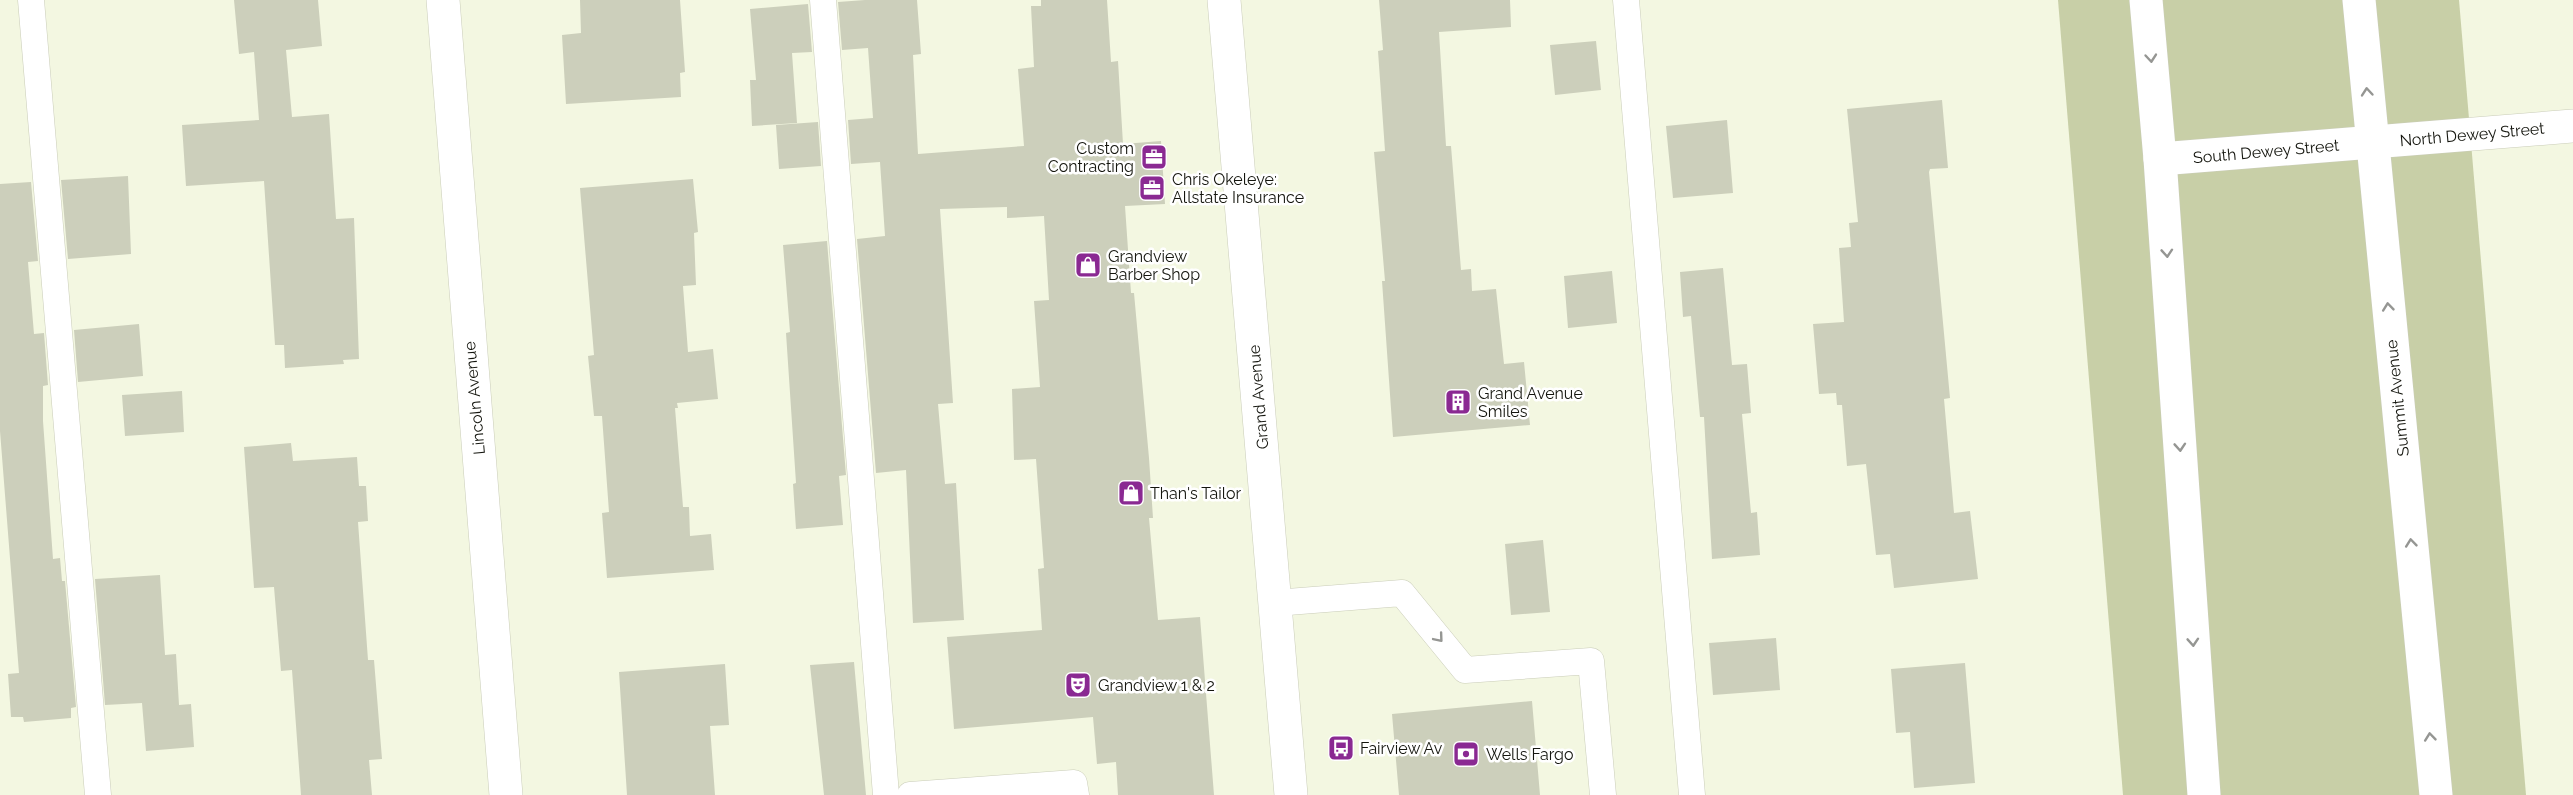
<svg xmlns="http://www.w3.org/2000/svg" width="2573" height="795" font-family="Raleway,sans-serif">
<rect width="100%" height="100%" fill="#f3f7e1"/>
<path fill="#c8cfa7" d="M 2058,0 L 2459,0 L 2526,795 L 2123,795 Z"/>
<path fill="#cccfbb" d="M 234,0 L 318,0 L 322,46 L 286,50 L 292,117 L 329,114 L 336,219 L 354,218 L 359,359 L 343,360 L 344,364 L 285,368 L 284,345 L 275,345 L 264,181 L 186,186 L 182,125 L 259,120 L 254,52 L 239,54 Z
M 580,0 L 680,0 L 685,72 L 680,73 L 681,97 L 566,104 L 562,35 L 581,33 Z
M 865,0 L 917,0 L 921,54 L 913,55 L 918,154 L 1024,146 L 1018,69 L 1034,67 L 1031,6 L 1041,6 L 1041,0 L 1107,0 L 1111,62 L 1118,61 L 1123,144 L 1161,141 L 1165,204 L 1125,206 L 1131,293 L 1134,293 L 1149,458 L 1153,518 L 1149,518 L 1158,620 L 1200,617 L 1214,795 L 1118,795 L 1116,762 L 1097,764 L 1093,717 L 954,729 L 947,637 L 1042,630 L 1038,569 L 1044,568 L 1036,459 L 1014,460 L 1012,389 L 1040,387 L 1034,301 L 1049,300 L 1044,216 L 1007,218 L 1007,207 L 940,209 L 953,403 L 938,404 L 945,484 L 956,483 L 964,620 L 913,623 L 906,470 L 876,473 L 857,239 L 885,236 L 880,162 L 851,164 L 848,120 L 873,118 L 868,48 L 842,50 L 838,2 Z
M 1379,0 L 1510,0 L 1511,27 L 1439,32 L 1446,146 L 1451,146 L 1461,270 L 1471,269 L 1472,291 L 1496,289 L 1504,364 L 1524,362 L 1530,425 L 1393,437 L 1382,281 L 1385,281 L 1374,152 L 1385,151 L 1378,51 L 1383,50 Z
M 808,4 L 812,52 L 792,53 L 797,123 L 752,126 L 750,80 L 756,80 L 750,9 Z
M 1596,41 L 1601,90 L 1555,95 L 1550,45 Z
M 1942,100 L 1948,168 L 1930,169 L 1929,172 L 1950,398 L 1944,399 L 1954,513 L 1970,511 L 1978,579 L 1894,588 L 1890,554 L 1876,555 L 1866,464 L 1847,466 L 1842,405 L 1837,405 L 1836,393 L 1819,394 L 1813,324 L 1844,322 L 1839,248 L 1851,247 L 1849,223 L 1858,222 L 1847,109 Z
M 1727,120 L 1733,193 L 1673,198 L 1666,126 Z
M 818,122 L 821,166 L 779,169 L 776,125 Z
M 128,176 L 131,254 L 68,259 L 61,180 Z
M 693,179 L 698,232 L 694,233 L 696,285 L 683,286 L 688,352 L 713,349 L 718,399 L 677,403 L 678,408 L 675,408 L 683,507 L 689,507 L 690,536 L 711,534 L 714,570 L 607,578 L 602,513 L 609,512 L 602,416 L 594,416 L 588,356 L 594,355 L 580,188 Z
M 31,182 L 38,261 L 28,262 L 34,334 L 44,333 L 48,385 L 43,386 L 43,421 L 53,559 L 60,558 L 62,581 L 65,581 L 76,707 L 71,708 L 71,718 L 24,722 L 23,717 L 11,717 L 8,674 L 19,673 L 0,431 L 0,184 Z
M 827,241 L 846,475 L 839,476 L 843,525 L 796,529 L 793,484 L 796,483 L 786,333 L 790,332 L 783,245 Z
M 1723,268 L 1732,365 L 1747,364 L 1751,413 L 1742,414 L 1751,513 L 1757,512 L 1760,555 L 1712,559 L 1704,417 L 1700,417 L 1691,316 L 1683,317 L 1680,272 Z
M 1612,271 L 1617,323 L 1568,328 L 1564,276 Z
M 139,324 L 143,376 L 78,382 L 74,330 Z
M 182,391 L 184,432 L 125,436 L 122,395 Z
M 291,443 L 293,461 L 357,457 L 359,486 L 366,486 L 368,521 L 358,522 L 368,660 L 374,660 L 382,759 L 369,760 L 372,795 L 301,795 L 292,670 L 281,671 L 274,587 L 254,588 L 244,447 Z
M 1543,540 L 1550,612 L 1511,615 L 1505,544 Z
M 160,575 L 165,655 L 176,654 L 179,705 L 191,704 L 194,747 L 146,751 L 142,703 L 105,705 L 95,579 Z
M 1776,638 L 1780,690 L 1713,695 L 1709,643 Z
M 854,662 L 866,795 L 824,795 L 810,665 Z
M 1965,663 L 1975,783 L 1914,788 L 1910,732 L 1896,733 L 1891,669 Z
M 725,664 L 729,725 L 710,726 L 715,795 L 627,795 L 619,672 Z
M 1532,701 L 1540,795 L 1399,795 L 1392,714 Z"/>
<g fill="none" stroke-linecap="round" stroke-linejoin="round">
<defs>
<path id="lane" d="M 31,0 L 98,795
M 823,0 L 886,795
M 1626,0 L 1692,795
M 1275,603 L 1402,593 L 1465,670 L 1591,661 L 1603,795
M 910,795 L 1074,783 L 1076,795"/>
<path id="street" d="M 443,0 L 506,795
M 2160,159 L 2573,126"/>
<path id="secondary" d="M 1224,0 L 1291,795
M 2146,0 L 2160,159 L 2204,795
M 2359,0 L 2436,795"/>
</defs>
<use href="#lane" stroke="#cacdb9" stroke-width="27"/>
<use href="#street" stroke="#cacdb9" stroke-width="34"/>
<use href="#secondary" stroke="#cacdb9" stroke-width="34"/>
<use href="#lane" stroke="#fff" stroke-width="26"/>
<use href="#street" stroke="#fff" stroke-width="33"/>
<use href="#secondary" stroke="#fff" stroke-width="33"/>
</g>
<defs><path id="oneway-chevron" d="M-2-3.5L2.5 0L-2 3.5" fill="none" stroke-width="1.6" stroke-linecap="round" stroke-linejoin="round" transform="scale(1.5)"/></defs>
<g stroke="#959693">
<use href="#oneway-chevron" transform="translate(2151 58) rotate(85)"/>
<use href="#oneway-chevron" transform="translate(2367 92) rotate(-95)"/>
<use href="#oneway-chevron" transform="translate(2167 253) rotate(86)"/>
<use href="#oneway-chevron" transform="translate(2388 307) rotate(-96)"/>
<use href="#oneway-chevron" transform="translate(2180 447) rotate(86)"/>
<use href="#oneway-chevron" transform="translate(2411 543) rotate(-96)"/>
<use href="#oneway-chevron" transform="translate(1439 638) rotate(50)"/>
<use href="#oneway-chevron" transform="translate(2193 642) rotate(86)"/>
<use href="#oneway-chevron" transform="translate(2430 737) rotate(-96)"/>
</g>
<defs>
<symbol id="office-square" viewBox="-11 -11 22 22"><rect x="-9" y="-9" width="18" height="18" rx="4" fill="#8a2992" stroke="#fff"/><path d="M-6-3h4V-5.5h4V-3h4V5H-6ZM-1-4.5V-3h2v-1.5ZM-6 0V1H6V0Z" fill="#fff"/></symbol>
<symbol id="shop-square" viewBox="-11 -11 22 22"><rect x="-9" y="-9" width="18" height="18" rx="4" fill="#8a2992" stroke="#fff"/><path d="M-5-2.5h2.3a2.7 3.5 0 0 1 5.4 0H5L5.5 6h-11ZM-1.5-2.5h3a1.5 2.3 0 0 0-3 0Z" fill="#fff"/></symbol>
<symbol id="building-square" viewBox="-11 -11 22 22"><rect x="-9" y="-9" width="18" height="18" rx="4" fill="#8a2992" stroke="#fff"/><path d="M-4-6H4V6H1V3H-1V6H-4ZM-2.5-4.3h1.7v1.8h-1.7ZM.8-4.3h1.7v1.8H.8ZM-2.5-1h1.7V.8h-1.7ZM.8-1h1.7V.8H.8Z" fill="#fff"/></symbol>
<symbol id="theatre-square" viewBox="-11 -11 22 22"><rect x="-9" y="-9" width="18" height="18" rx="4" fill="#8a2992" stroke="#fff"/><path d="M-5-5.5Q0-4 5-5.5V0Q5 5 0 6Q-5 5-5 0ZM-3.3-2.5H-1v1.5H-3.3ZM1-2.5H3.3v1.5H1ZM-2.8 1Q0 5.5 2.8 1Z" fill="#fff"/></symbol>
<symbol id="bus-square" viewBox="-11 -11 22 22"><rect x="-9" y="-9" width="18" height="18" rx="4" fill="#8a2992" stroke="#fff"/><path d="M-5-6H5V4H4V6H2V4H-2V6H-4V4H-5ZM-3.5-4V0h7V-4ZM-3.5 1.2v1.5H-2V1.2ZM2 1.2v1.5H3.5V1.2Z" fill="#fff"/></symbol>
<symbol id="bank-square" viewBox="-11 -11 22 22"><rect x="-9" y="-9" width="18" height="18" rx="4" fill="#8a2992" stroke="#fff"/><path d="M-6-4H6V4H-6ZM0-2.3a2.3 2.3 0 1 0 0 4.6a2.3 2.3 0 1 0 0-4.6Z" fill="#fff"/></symbol>
</defs>
<g fill-rule="evenodd">
<use href="#office-square" x="1139" y="142" width="30" height="30"/>
<use href="#office-square" x="1137" y="173" width="30" height="30"/>
<use href="#shop-square" x="1073" y="250" width="30" height="30"/>
<use href="#building-square" x="1443" y="387" width="30" height="30"/>
<use href="#shop-square" x="1116" y="478" width="30" height="30"/>
<use href="#theatre-square" x="1063" y="670" width="30" height="30"/>
<use href="#bus-square" x="1326" y="733" width="30" height="30"/>
<use href="#bank-square" x="1451" y="739" width="30" height="30"/>
</g>
<g text-anchor="middle" stroke-width="5" stroke-linejoin="round" paint-order="stroke">
<g font-size="16" fill="#14150e" stroke="#fff">
<text transform="translate(2472 134) rotate(-5)" y="6">North Dewey Street</text>
<text transform="translate(2266 151) rotate(-5)" y="6">South Dewey Street</text>
<text transform="translate(1258 397) rotate(-95)" y="6">Grand Avenue</text>
<text transform="translate(474 398) rotate(-95)" y="6">Lincoln Avenue</text>
<text transform="translate(2397 398) rotate(-96)" y="6">Summit Avenue</text>
</g>
<g font-size="16" fill="#14150e" stroke="#fff" text-anchor="start">
<text x="1134" y="154" text-anchor="end">Custom<tspan x="1134" dy="18">Contracting</tspan></text>
<text x="1172" y="185">Chris Okeleye:<tspan x="1172" dy="18">Allstate Insurance</tspan></text>
<text x="1108" y="262">Grandview<tspan x="1108" dy="18">Barber Shop</tspan></text>
<text x="1478" y="399">Grand Avenue<tspan x="1478" dy="18">Smiles</tspan></text>
<text x="1150" y="499">Than's Tailor</text>
<text x="1098" y="691">Grandview 1 &amp; 2</text>
<text x="1360" y="754">Fairview Av</text>
<text x="1486" y="760">Wells Fargo</text>
</g>
</g>
</svg>
